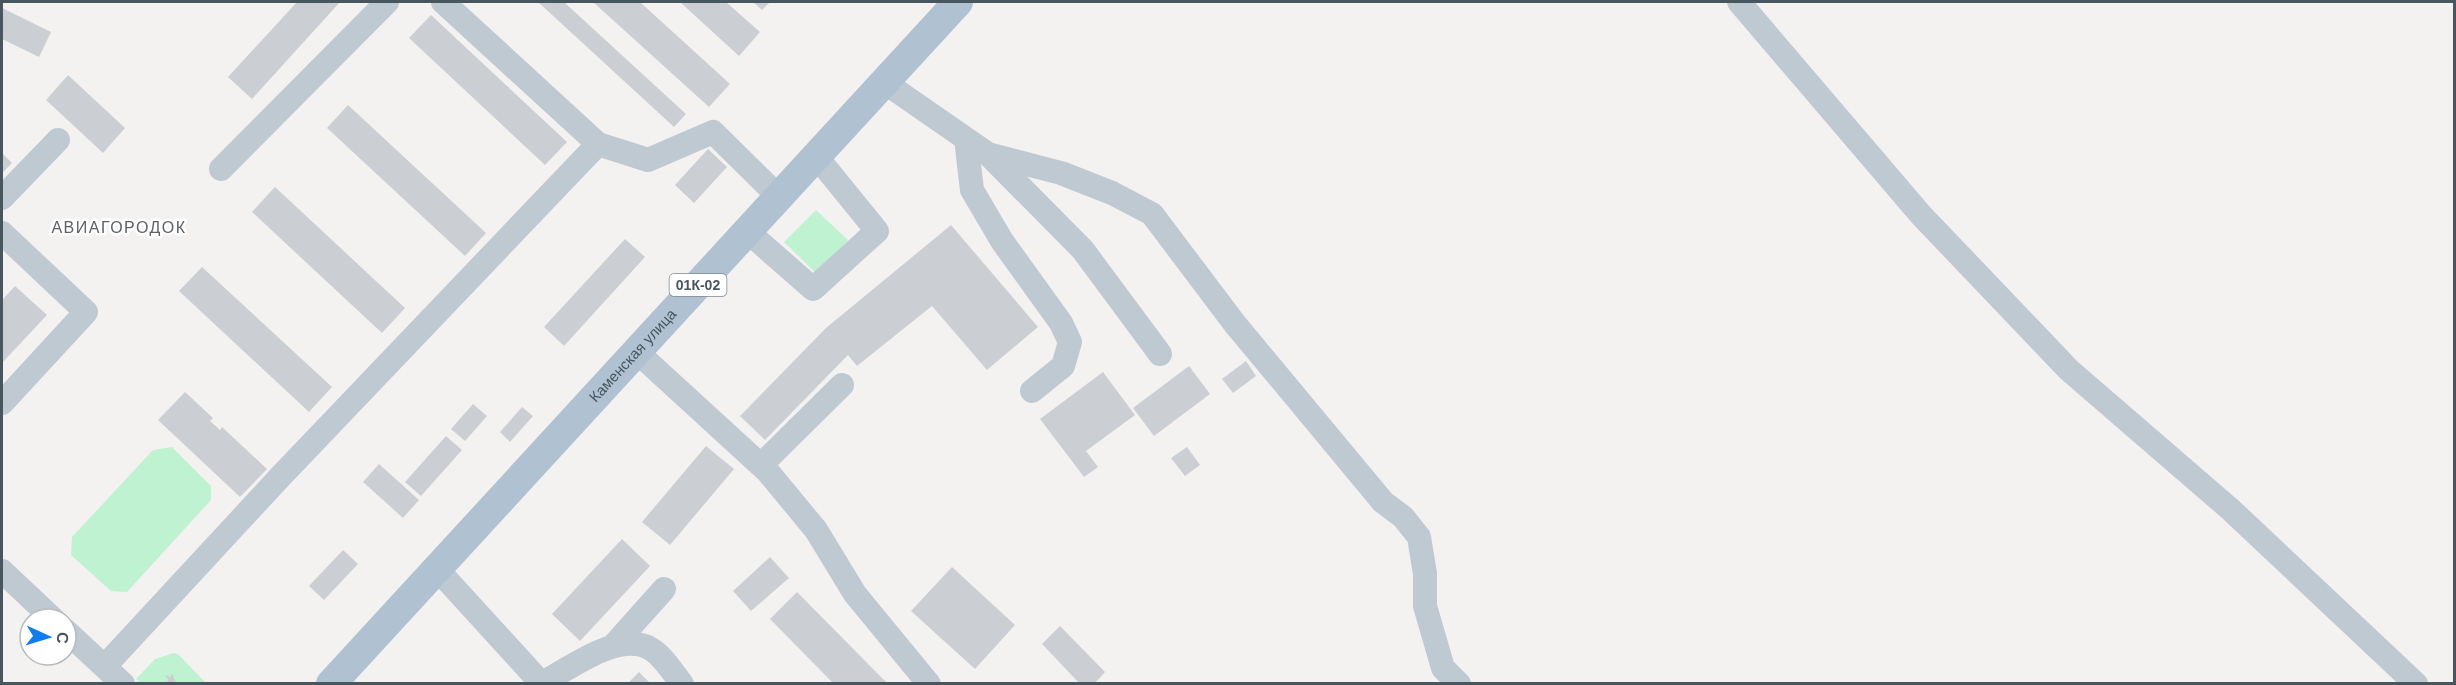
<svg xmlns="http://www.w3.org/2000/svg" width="2456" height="685" font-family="Arial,sans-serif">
<rect width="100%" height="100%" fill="#f4f1f1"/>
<path fill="#bff2d0" d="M 816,210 L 848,240 L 817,274 L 784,242 Z
M 172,447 L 211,486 L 211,500 L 127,592 L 111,591 L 71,555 L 72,537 L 153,450 Z
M 174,653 L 179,655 L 206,683 L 141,683 L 136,679 L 155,659 Z"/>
<path fill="#cbcfd4" d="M 297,2 L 340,2 L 252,99 L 228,77 Z
M 538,2 L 564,2 L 686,114 L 674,127 Z
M 593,2 L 640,2 L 730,84 L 709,107 Z
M 680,2 L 726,2 L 760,32 L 739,56 Z
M 753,2 L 770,2 L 762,10 Z
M 2,8 L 51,32 L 39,57 L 2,39 Z
M 431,15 L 567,142 L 545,165 L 409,38 Z
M 68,75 L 125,128 L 103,153 L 46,100 Z
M 348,105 L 486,233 L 465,256 L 327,128 Z
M 708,149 L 727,167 L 694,203 L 675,185 Z
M 2,153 L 12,163 L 2,173 Z
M 275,187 L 405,308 L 382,333 L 252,212 Z
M 951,225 L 1038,327 L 987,370 L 932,306 L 857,366 L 848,355 L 765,440 L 740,416 L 826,328 Z
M 625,239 L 645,257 L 564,346 L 544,327 Z
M 202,267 L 332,387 L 309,412 L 179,291 Z
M 15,286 L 47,315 L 2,363 L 2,300 Z
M 1246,361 L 1256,376 L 1233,393 L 1222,379 Z
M 1189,366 L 1210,394 L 1154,436 L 1133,408 Z
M 1103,372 L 1135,415 L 1086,451 L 1098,467 L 1084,477 L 1040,419 Z
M 185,392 L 213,418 L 210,421 L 220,430 L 222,427 L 267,469 L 240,497 L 158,420 Z
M 473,404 L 487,416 L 465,441 L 451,429 Z
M 522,407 L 533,416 L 510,442 L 500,432 Z
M 446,436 L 462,450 L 421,496 L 405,482 Z
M 706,446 L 734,469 L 670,545 L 642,522 Z
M 1187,447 L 1200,465 L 1185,476 L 1171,458 Z
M 379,464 L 419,500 L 403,518 L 363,482 Z
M 622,539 L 650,566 L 580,641 L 552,614 Z
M 343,550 L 358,564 L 324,600 L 309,586 Z
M 770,557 L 789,578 L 751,611 L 733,591 Z
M 952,567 L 1015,625 L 975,669 L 911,611 Z
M 797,592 L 888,684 L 834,684 L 770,619 Z
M 1060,626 L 1105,672 L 1094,684 L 1080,684 L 1042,644 Z
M 639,672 L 651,684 L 627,684 Z
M 172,673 L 175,681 L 178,684 L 165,682 L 169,680 L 165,676 L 167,675 L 170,678 Z"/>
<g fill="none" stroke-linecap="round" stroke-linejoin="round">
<path stroke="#bfc9d1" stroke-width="24" d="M 443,2 L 598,144
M 1739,2 L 1921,215 L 2069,370 L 2230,509 L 2416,684
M 884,82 L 988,154 L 1061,173 L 1112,193 L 1152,214 L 1235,324 L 1383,502 L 1403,517 L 1419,537 L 1425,574 L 1425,606 L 1443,668 L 1459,684
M 966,139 L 972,190 L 1002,241 L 1061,323 L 1070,342 L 1063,366 L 1032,391
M 988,154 L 1083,250 L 1160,354
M 221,169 L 387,2
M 2,198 L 58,140
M 747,231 L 813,289 L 877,231 L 816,156
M 2,233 L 86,312 L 2,403
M 637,352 L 768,472 L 816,530 L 855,594 L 929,684
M 761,465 L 842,385
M 437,569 L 542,684
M 2,571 L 53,619
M 66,631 L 123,684
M 614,645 L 664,589
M 105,666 L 280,477 L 598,144 L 648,160 L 713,132 L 779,197
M 542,683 C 571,668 619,630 651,649 C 663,656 673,673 682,684"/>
<path stroke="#b0c2d1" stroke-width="30" id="s1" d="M 331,684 L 958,2"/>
</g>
<g text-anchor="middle" stroke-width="5" stroke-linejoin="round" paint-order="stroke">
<rect fill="#fff" stroke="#7f8990" stroke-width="1.5" x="669.5" y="274" width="57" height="22" rx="4.5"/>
<g font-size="14" font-weight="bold" fill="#485660">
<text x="698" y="290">01К-02</text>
</g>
<g font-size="15" fill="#485660" stroke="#fff">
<text dy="5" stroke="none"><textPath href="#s1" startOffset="446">Каменская улица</textPath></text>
</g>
<g font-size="16" letter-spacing="1.5" fill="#5d6267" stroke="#fff">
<text x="119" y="233">АВИАГОРОДОК</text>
</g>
</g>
<rect width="2456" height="685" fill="none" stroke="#485660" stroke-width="6"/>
<g transform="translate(48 637) rotate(94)"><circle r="28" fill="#ffffff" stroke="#b6bbbf" stroke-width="1.5"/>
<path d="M0-4.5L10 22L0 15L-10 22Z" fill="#117cef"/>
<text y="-9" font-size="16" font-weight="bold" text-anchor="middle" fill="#485660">С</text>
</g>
</svg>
